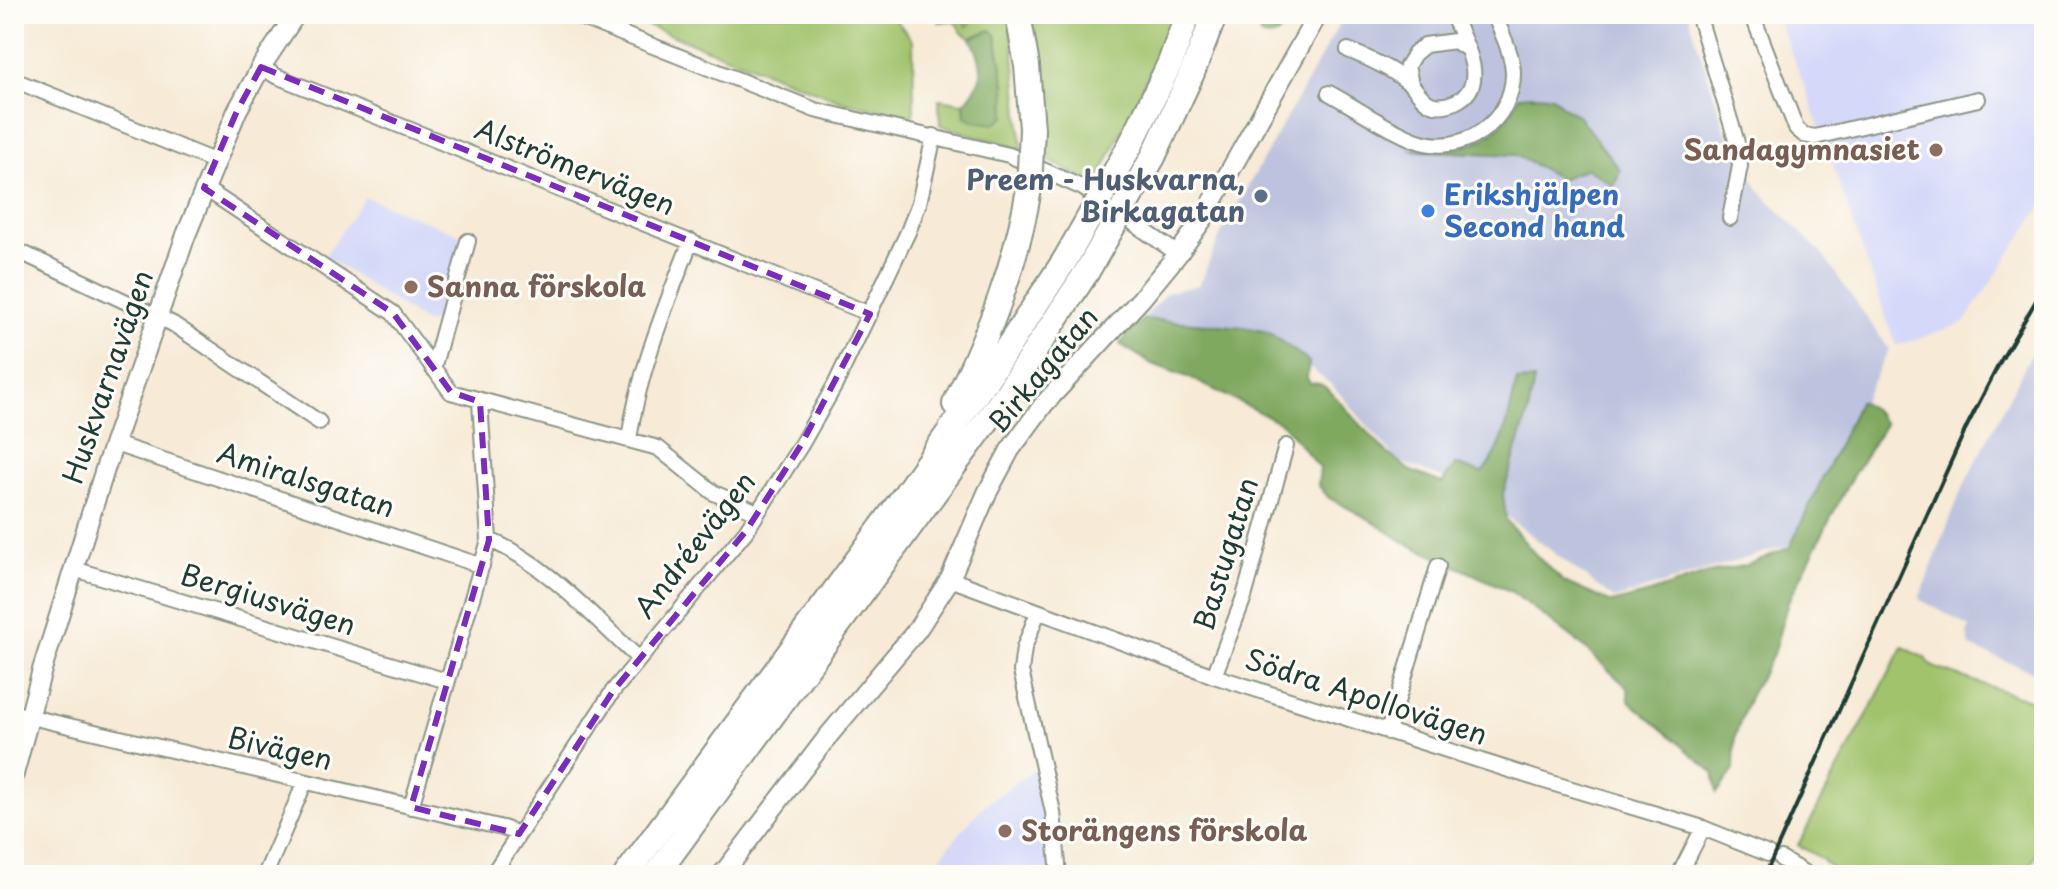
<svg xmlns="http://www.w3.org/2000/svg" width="2058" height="889" font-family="'Playpen Sans',sans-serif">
<rect width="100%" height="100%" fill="#fdfcf7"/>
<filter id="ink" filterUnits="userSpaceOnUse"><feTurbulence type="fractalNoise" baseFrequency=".0125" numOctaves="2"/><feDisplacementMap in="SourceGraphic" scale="16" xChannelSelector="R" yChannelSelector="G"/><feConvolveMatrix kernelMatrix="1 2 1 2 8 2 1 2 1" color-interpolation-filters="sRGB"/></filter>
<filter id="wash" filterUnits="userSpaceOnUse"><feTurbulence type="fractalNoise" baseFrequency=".006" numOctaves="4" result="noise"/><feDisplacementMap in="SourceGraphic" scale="32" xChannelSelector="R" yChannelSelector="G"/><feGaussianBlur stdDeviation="1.8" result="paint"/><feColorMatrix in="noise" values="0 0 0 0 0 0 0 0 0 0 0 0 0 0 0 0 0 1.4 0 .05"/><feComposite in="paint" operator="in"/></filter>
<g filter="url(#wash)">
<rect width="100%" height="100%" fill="#f7ead6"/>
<path fill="#d4d8f9" d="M 1775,14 L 2044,14 L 2044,203 L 1964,323 L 1896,346 L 1809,97 Z
M 365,197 L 463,236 L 442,319 L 426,323 L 325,256 Z
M 1035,769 L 1051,846 L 1053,875 L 925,875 L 982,807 Z"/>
<path fill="#bdc3de" d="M 1345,14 L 1688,14 L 1726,133 L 1760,191 L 1821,253 L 1889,349 L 1792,544 L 1614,599 L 1471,489 L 1398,461 L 1332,385 L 1259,330 L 1143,319 L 1166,293 L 1199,285 L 1221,234 Z
M 2044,329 L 2044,676 L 1970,647 L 1967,633 L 1970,627 L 1919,599 L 1961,491 Z"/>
<path fill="#a1c36c" stroke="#608050" stroke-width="2" d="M 617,14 L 895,14 L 896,20 L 913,41 L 914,113 L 910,116 L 844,102 Z
M 939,14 L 962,14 L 967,26 L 980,14 L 1008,14 L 1013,41 L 1022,150 L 940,125 L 939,99 L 964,103 L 965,116 L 1005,85 L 996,35 L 982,33 L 971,38 L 963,34 L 954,20 L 939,22 Z
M 1030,14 L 1175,14 L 1166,38 L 1096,185 L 1044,158 L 1040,76 Z
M 1903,647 L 1925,658 L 1933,667 L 2044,705 L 2044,837 L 2026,875 L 1837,875 L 1822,859 L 1798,845 Z"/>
<path fill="#80a960" stroke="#50734a" stroke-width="2" d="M 1254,14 L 1290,14 C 1284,29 1279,41 1260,35 L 1257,18 Z
M 991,30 L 996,35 L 1005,85 L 1006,115 L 995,124 L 974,121 L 965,116 L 964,103 C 986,79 985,67 971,38 Z
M 1533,95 L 1552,96 L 1563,107 L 1578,116 L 1620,170 L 1614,186 L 1587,168 L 1561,179 L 1516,155 L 1410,150 C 1423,147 1435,150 1448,149 C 1483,146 1505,128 1519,96 Z
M 1143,319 L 1244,327 L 1268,332 L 1309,362 L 1307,378 L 1310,383 L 1320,384 L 1328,389 L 1385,451 L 1409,470 L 1442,483 L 1456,464 L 1481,473 C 1505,451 1509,412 1517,381 L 1534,380 L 1528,413 L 1503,494 L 1506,520 L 1534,553 L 1564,582 L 1612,603 L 1650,593 L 1709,573 L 1747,565 L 1790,547 L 1859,401 L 1874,410 L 1885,424 L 1850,480 L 1788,602 L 1773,654 L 1749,697 L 1735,737 L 1734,770 L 1717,793 L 1713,772 L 1629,701 L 1628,688 L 1579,643 L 1512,592 L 1404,542 L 1367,518 L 1329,498 L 1318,485 L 1320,468 L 1283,424 L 1193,379 L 1152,364 L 1120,344 Z"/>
</g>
<g filter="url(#ink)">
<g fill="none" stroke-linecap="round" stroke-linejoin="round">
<defs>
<path id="street" d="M 572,14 L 815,110 L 1009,155 L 1083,188 L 1178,254
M 1698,14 L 1738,146 L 1740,166 L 1730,218
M 1752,14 L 1796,128 L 1804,135 L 1815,137 L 1978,99
M 1348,50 C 1370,59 1390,68 1409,83 C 1417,89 1421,100 1431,104 C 1439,107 1448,105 1455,102 C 1493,85 1462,39 1452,14
M 261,67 L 276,76 L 870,314
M 14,80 L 214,161
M 1411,84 L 1407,66 L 1414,54 L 1425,45 L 1455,41 L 1467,49
M 1329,93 C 1357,108 1386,129 1415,140 C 1462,158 1514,121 1513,72 C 1512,52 1501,32 1494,14
M 204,188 L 393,313 L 451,392 L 658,448 L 714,493 L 757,512
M 14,249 L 173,324 L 319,422
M 433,369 L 468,241
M 629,439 C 639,370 666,305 691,241
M 115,444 L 482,566
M 489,540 C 544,561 595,619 638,658
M 74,569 L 447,681
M 950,579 L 1214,676 L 1538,779 L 1703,828 L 1768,854
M 1038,612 L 1024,648 L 1021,671 L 1053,812 L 1059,875
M 1214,676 L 1244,597 L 1286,446
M 14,713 L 503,828 L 519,834
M 1388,732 L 1438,566
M 411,807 L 489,540 L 480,402
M 1781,859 L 1808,875
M 265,875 L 305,782
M 492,875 L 613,691 L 746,531 L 801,445 L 835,385 L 908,232 L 919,203 L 934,136
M 1679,875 L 1703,828"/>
<path id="secondary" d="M 14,774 L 42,670 L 106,466 L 186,235 L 237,111 L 261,67 L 296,14
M 722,875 L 829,735 L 917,630 L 950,579 L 987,493 L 1010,450 L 1044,404 L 1141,299 L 1178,254 L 1203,219 L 1318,14"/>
<path id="highway" d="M 1018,14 L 1027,66 L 1032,129
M 1131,144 L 1170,63 L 1188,14
M 1153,157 L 1192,73 L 1215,14
M 955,404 C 990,331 1015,269 1029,189
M 626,875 L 892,513 L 986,380 L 1065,260
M 656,875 L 1005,396 L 1086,273"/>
</defs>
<use href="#street" stroke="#8b9485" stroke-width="18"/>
<use href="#secondary" stroke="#8b9485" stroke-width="22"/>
<use href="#highway" stroke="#8b9485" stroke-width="28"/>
<use href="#street" stroke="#fff" stroke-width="14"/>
<use href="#secondary" stroke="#fff" stroke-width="18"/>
<use href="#highway" stroke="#fff" stroke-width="24"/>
<path stroke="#1f3d34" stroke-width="4" d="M 1765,875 L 1966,428 L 2000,362 L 2044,287"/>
<defs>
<path id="highway-bridge" d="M 1029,189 L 1032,129
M 1065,260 L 1131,144
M 1086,273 L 1153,157"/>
</defs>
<use href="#highway-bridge" stroke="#8b9485" stroke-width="28" stroke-linecap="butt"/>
<use href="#highway-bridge" stroke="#fff" stroke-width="24"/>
</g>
</g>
<path fill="none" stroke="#7b2cbf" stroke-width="6" stroke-dasharray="16 10" stroke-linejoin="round" d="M 261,67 L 870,314 L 801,445 L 746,531 L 613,691 L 519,834 L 411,807 L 489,540 L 480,402 L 451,392 L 393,313 L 204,188 L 237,111 Z"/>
<g fill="#8d6e63" stroke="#fdfcf7" stroke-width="3">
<circle cx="1936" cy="150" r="8"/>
<circle cx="411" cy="287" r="8"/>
<circle cx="1005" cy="831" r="8"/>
</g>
<circle fill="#5c6f8a" stroke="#fdfcf7" stroke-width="3" cx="1261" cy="196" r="8"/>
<circle fill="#3f7fe0" stroke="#fdfcf7" stroke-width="3" cx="1428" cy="211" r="8"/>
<g text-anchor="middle" stroke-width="6" stroke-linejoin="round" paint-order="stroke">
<g font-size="28" font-weight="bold" fill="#785e54" stroke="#fdfcf7" text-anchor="start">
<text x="1920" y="160" text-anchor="end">Sandagymnasiet</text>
<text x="427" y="297">Sanna förskola</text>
<text x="1021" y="841">Storängens förskola</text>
</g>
<g font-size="28" fill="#1f3d34" stroke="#fdfcf7">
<text transform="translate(575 167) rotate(22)" y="10">Alströmervägen</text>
<text transform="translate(1043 370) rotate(-50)" y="10">Birkagatan</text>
<text transform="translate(108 377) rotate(-71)" y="10">Huskvarnavägen</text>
<text transform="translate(306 480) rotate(18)" y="10">Amiralsgatan</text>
<text transform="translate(695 545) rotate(-52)" y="10">Andréevägen</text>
<text transform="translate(1226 554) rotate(-73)" y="10">Bastugatan</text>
<text transform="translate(268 600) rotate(17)" y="10">Bergiusvägen</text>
<text transform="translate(1366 697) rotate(18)" y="10">Södra Apollovägen</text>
<text transform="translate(280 749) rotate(13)" y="10">Bivägen</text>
</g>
<g font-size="28" font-weight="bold" fill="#4e5e75" stroke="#fdfcf7" text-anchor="end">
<text x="1245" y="190">Preem - Huskvarna,<tspan x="1245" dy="32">Birkagatan</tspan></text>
</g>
<g font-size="28" font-weight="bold" fill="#366cbe" stroke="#fdfcf7" text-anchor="start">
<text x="1444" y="205">Erikshjälpen<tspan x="1444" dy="32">Second hand</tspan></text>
</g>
</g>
<rect width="2058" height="889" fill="none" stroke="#fdfcf7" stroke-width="48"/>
</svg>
